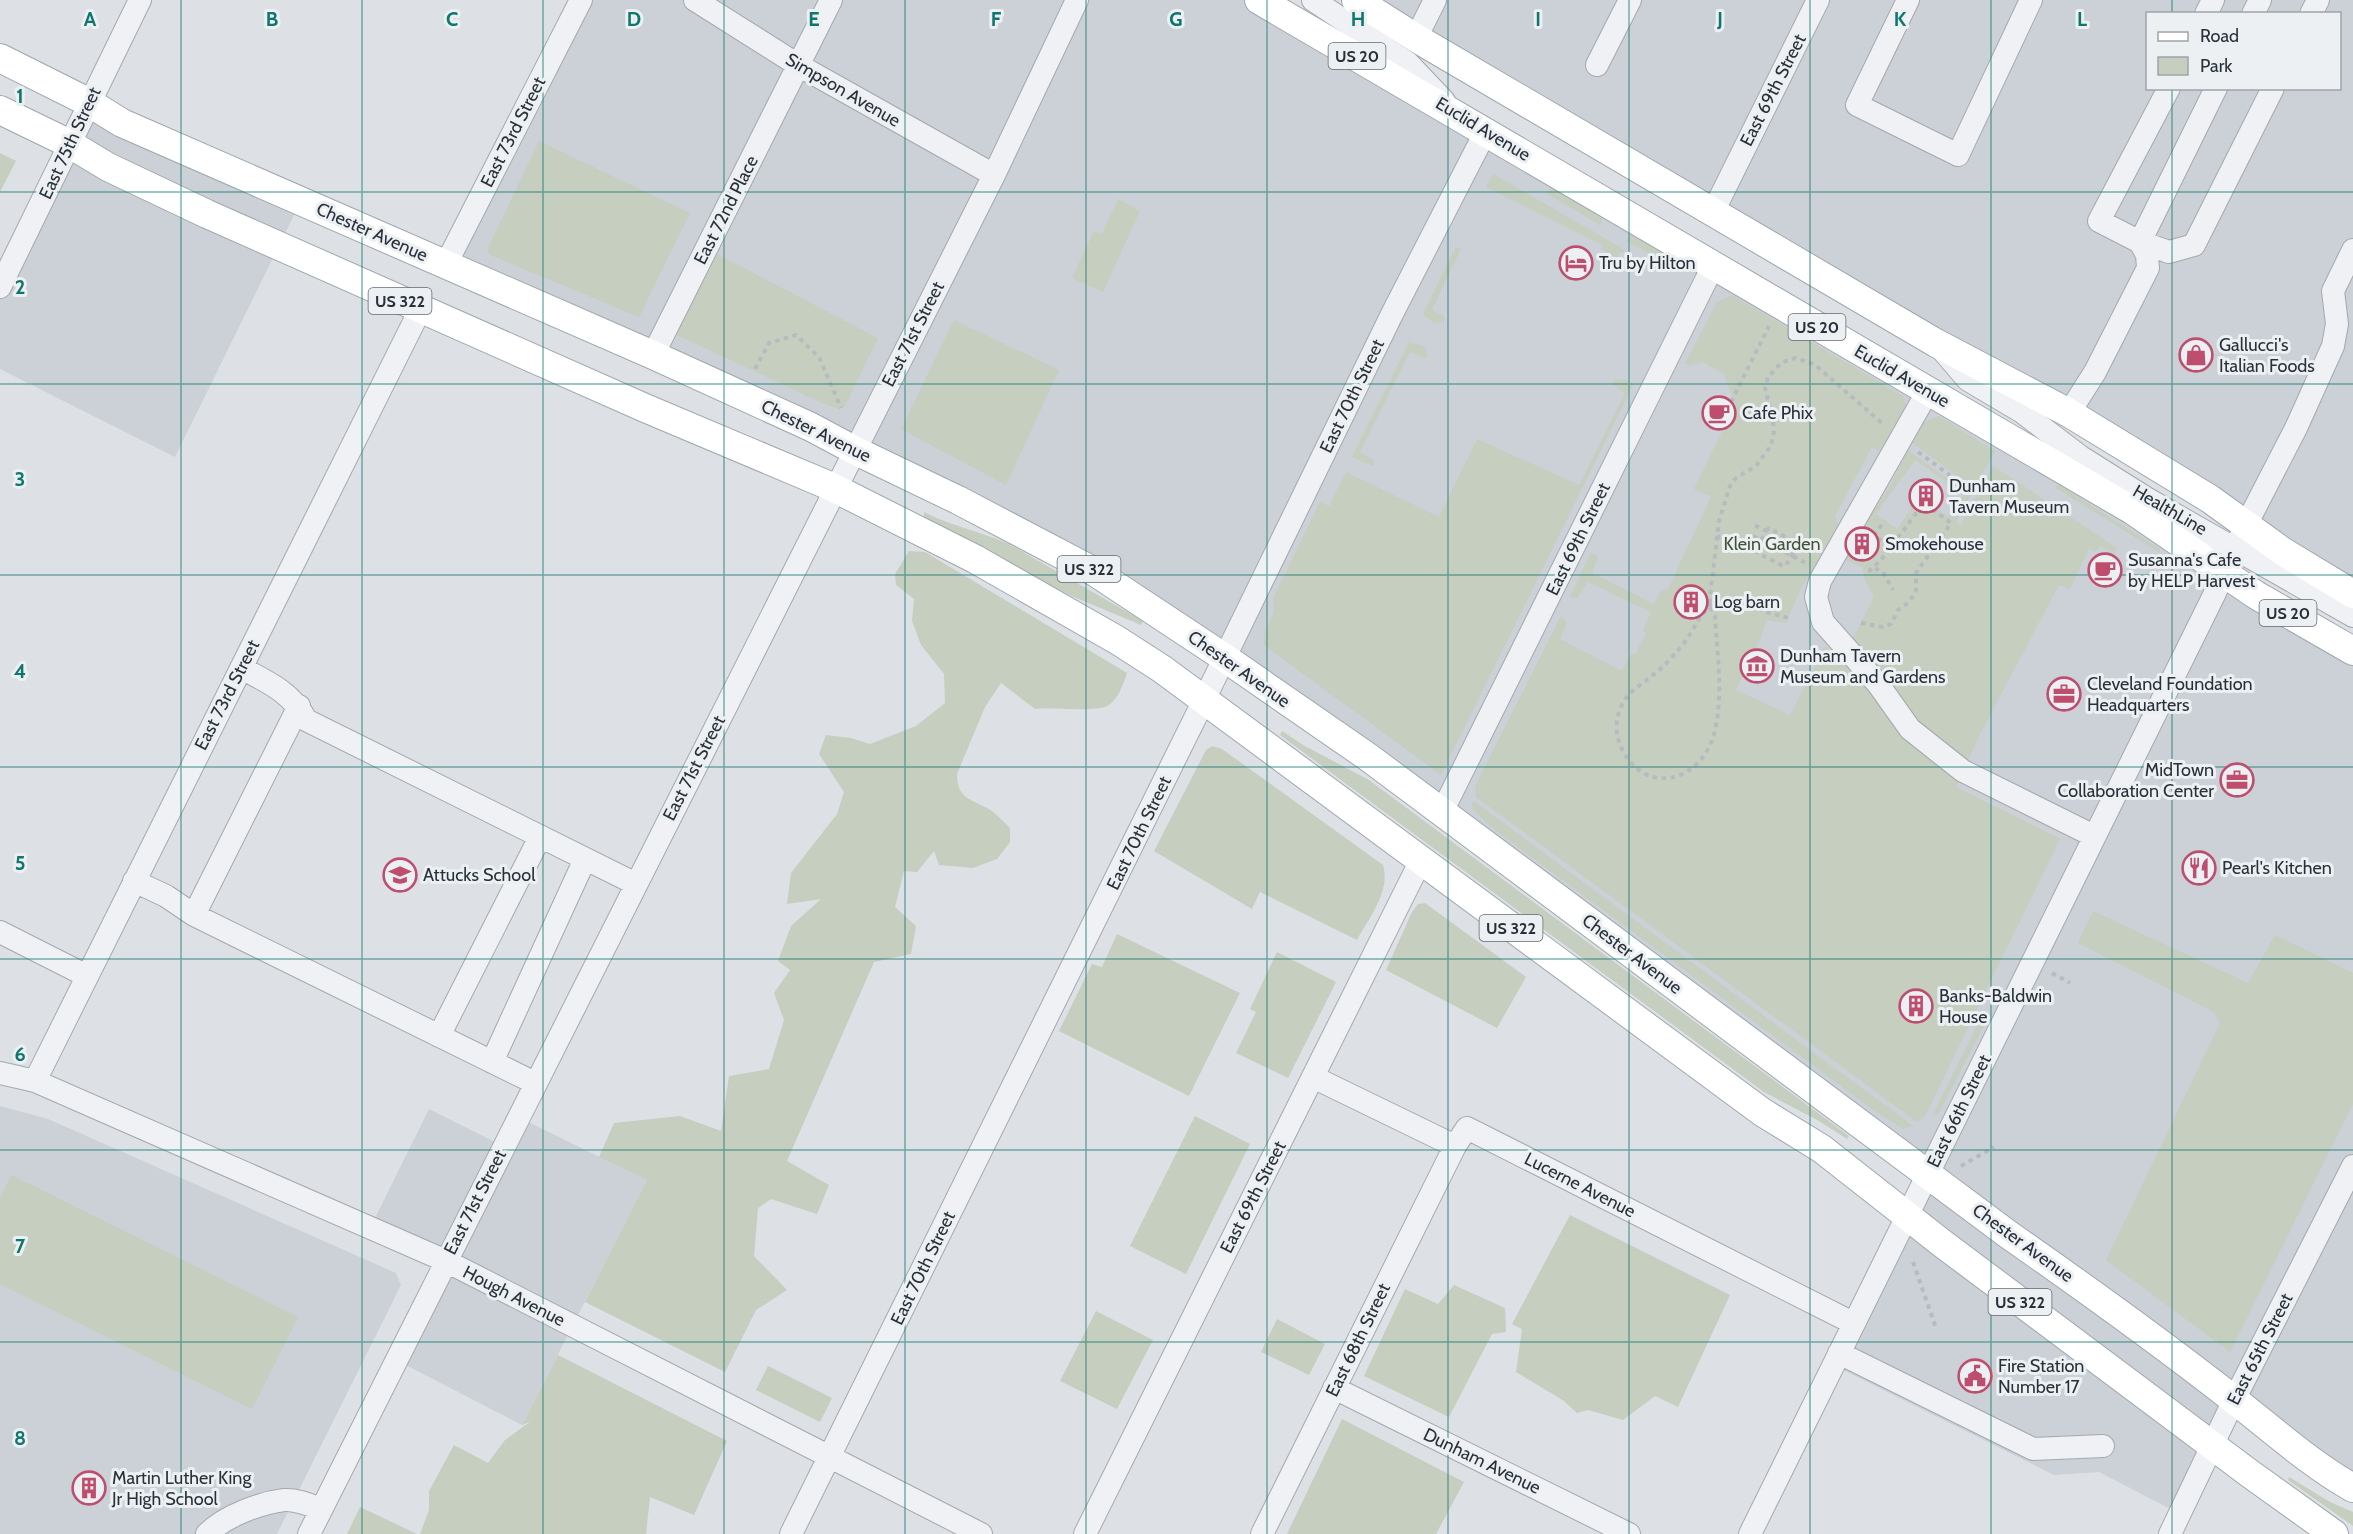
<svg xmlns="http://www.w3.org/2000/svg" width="2353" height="1534" font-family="Cabin,sans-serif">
<rect width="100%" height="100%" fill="#dde1e5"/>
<path fill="#cbd1d6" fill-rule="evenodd" d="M 581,0 L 1260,0 L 2353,651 L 2353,1488 L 2234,1400 L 2180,1514 L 2099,1472 L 2054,1475 L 1833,1365 L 1929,1175 L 1095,572 L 446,264 Z
M 1356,0 L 2353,0 L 2353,594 ZM 2148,14 L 2340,14 L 2340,88 L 2148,88 Z
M 88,102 L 301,201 L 175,457 L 0,369 L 0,285 Z
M 0,1106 L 48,1119 L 396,1273 L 401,1285 L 277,1534 L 0,1534 Z
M 429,1109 L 503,1146 L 518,1117 L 647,1180 L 522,1425 L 396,1360 L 445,1261 L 370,1228 Z"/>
<path fill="#c5cebf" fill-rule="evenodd" d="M 539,141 L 690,213 L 639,317 L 490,255 L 487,250 Z
M 0,153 L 16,161 L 0,192 Z
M 1493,174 L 1625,250 L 1623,253 L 1620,252 L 1617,258 L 1601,249 L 1602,245 L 1486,187 Z
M 1552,184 L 1604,216 L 1600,225 L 1547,194 Z
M 1118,199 L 1140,211 L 1103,292 L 1072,278 L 1094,231 L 1102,234 Z
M 1632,232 L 1668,252 L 1664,261 L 1626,241 Z
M 1456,247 L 1461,249 L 1432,310 L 1445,317 L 1444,322 L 1434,323 L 1423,314 Z
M 715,253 L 878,338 L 845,406 L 839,409 L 822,403 L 675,334 Z
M 1732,295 L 1903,396 L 1909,414 L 1883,453 L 1872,447 L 1835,516 L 1840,529 L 1800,590 L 1786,623 L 1767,620 L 1760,640 L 1736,690 L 1790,715 L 1825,646 L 1873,695 L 1852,640 L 1874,597 L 1865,581 L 1863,568 L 1845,559 L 1852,544 L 1865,552 L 1870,543 L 1857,535 L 1889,488 L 1908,450 L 1950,480 L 1956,475 L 1908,440 L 1920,419 L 1925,422 L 1939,416 L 1995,451 L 1956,522 L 1960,526 L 1993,466 L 2117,548 L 2115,554 L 2100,546 L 2096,552 L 2089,549 L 2070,589 L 2059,585 L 1979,736 L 1956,787 L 2060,839 L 1925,1116 L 1917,1122 L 1536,841 L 1476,797 L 1475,786 L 1561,616 L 1567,622 L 1560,639 L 1622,671 L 1631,654 L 1635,654 L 1646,634 L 1643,630 L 1651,612 L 1588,582 L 1577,598 L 1570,597 L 1591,552 L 1598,557 L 1592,573 L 1654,604 L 1661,590 L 1668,589 L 1711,497 L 1694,489 L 1735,405 L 1724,374 L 1702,362 L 1690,366 L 1685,363 L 1717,302 ZM 1915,460 L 1964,494 L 1948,517 L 1920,497 L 1897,529 L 1876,514 Z
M 954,320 L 1059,370 L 1006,485 L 901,429 Z
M 1409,342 L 1424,346 L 1428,355 L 1424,358 L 1410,352 L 1360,452 L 1374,460 L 1373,466 L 1352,457 Z
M 1615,379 L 1629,380 L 1633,385 L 1441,775 L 1264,645 L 1265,631 L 1274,612 L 1273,598 L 1320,502 L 1329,506 L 1346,472 L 1439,517 L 1477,439 L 1579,485 L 1625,393 L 1612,384 Z
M 2058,484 L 2160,549 L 2160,553 L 2056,488 Z
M 924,512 C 951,526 982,532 1009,544 L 1143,621 L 1141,625 L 1067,594 L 924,517 Z
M 909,551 L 925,552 L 1127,673 C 1123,684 1119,698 1109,705 C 1097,713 1053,707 1035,709 L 1001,683 L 985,707 L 957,774 C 957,798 970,799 987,808 C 996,813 1003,821 1010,828 L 1010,842 L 997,859 L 973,868 L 939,865 L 934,851 L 917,872 L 904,871 L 895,907 L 916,926 L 911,954 L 874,962 L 787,1161 L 829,1185 L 817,1214 L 771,1199 L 758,1208 L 754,1256 L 787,1290 L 756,1310 L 725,1372 L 585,1302 L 647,1180 L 599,1157 L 614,1123 L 680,1116 L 721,1131 L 729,1076 L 769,1069 L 784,1020 L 774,993 L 790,970 L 778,961 L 791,926 L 821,899 L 787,904 L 791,873 L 837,814 L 844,792 L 819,754 L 826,735 L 851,738 L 870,744 L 916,726 L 945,703 L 944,674 L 921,645 L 912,621 L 914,599 L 896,585 L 895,574 Z
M 1282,731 L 1303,745 L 1369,780 L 1849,1136 L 1847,1139 L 1819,1121 L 1764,1092 L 1280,735 Z
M 1212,746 L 1222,749 L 1383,865 C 1391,891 1369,918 1357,940 L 1260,892 L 1252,909 L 1154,851 L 1206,750 Z
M 1475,802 L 1913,1126 L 1903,1129 L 1872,1109 L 1495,830 L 1474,811 L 1471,803 Z
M 1425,903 L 1526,977 L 1497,1028 L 1386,970 L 1412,912 L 1418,904 Z
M 2093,911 L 2248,983 L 2275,935 L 2353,973 L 2353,1104 L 2230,1352 L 2106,1260 L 2220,1023 L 2214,1012 L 2078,943 Z
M 1117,934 L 1240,993 L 1189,1096 L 1059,1031 L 1092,964 L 1102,967 Z
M 1277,952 L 1336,982 L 1288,1078 L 1236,1053 L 1256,1012 L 1250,1009 Z
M 1983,1013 L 1986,1020 L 1984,1026 L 1938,1115 L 1934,1113 Z
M 1195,1116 L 1250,1144 L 1186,1274 L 1130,1246 Z
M 11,1175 L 298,1317 L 252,1409 L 0,1284 L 0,1198 Z
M 1570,1215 L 1730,1295 L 1678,1407 L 1655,1396 L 1623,1420 L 1588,1410 L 1577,1413 L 1564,1401 L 1516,1372 L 1522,1329 L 1512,1324 Z
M 1454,1285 L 1505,1308 L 1506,1332 L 1492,1334 L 1449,1417 L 1364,1376 L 1405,1289 L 1438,1304 Z
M 1096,1311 L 1153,1340 L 1117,1409 L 1060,1381 Z
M 1277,1319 L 1325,1344 L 1309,1375 L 1261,1352 Z
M 558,1355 L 727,1441 L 694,1515 L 650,1497 L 646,1534 L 420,1534 L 429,1510 L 429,1491 L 454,1445 L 488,1463 L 505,1440 L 530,1422 L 522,1425 Z
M 768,1366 L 832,1398 L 820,1422 L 756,1390 Z
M 1342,1419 L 1464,1482 L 1436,1534 L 1287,1534 Z
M 2289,1477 L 2330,1502 L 2353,1512 L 2353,1526 L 2288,1480 Z
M 360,1507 L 417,1534 L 347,1534 Z"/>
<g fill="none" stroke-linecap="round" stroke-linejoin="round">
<defs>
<path id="minor" d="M 695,0 L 798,65 L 994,175
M 1313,0 L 1408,63 L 1444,101
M 1908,0 L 1857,105 L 1958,155 L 2031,0
M 2206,14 L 2213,0
M 2253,14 L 2260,0
M 2311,14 L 2318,0
M 1416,38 L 1435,0
M 1597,65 L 1630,0
M 2169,88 L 2099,221 L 2140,242 L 2169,252 L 2194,245 L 2273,88
M 1713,212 L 1818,0
M 2140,242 L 2216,88
M 446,264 L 581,0
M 0,287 L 140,0
M 1943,351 L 1968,380 L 2022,412 L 2081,457 L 2146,498 L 2353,616
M 653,355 L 831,0
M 1928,391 L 1820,581 L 1816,597 L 1823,622 L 1878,684 L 1910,729 L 1963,771 L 2094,836
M 2069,413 L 2095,372 L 2148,268 L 2147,255 L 2140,242
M 241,668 C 266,681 293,693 306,720 L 636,884
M 1442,812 L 1713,266
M 134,881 L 166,896 L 194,915 L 535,1083
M 194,915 L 299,706
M 0,932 L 87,976
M 439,1036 L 540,837
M 492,1062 L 585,859
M 0,1073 L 35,1081 L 446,1261 L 981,1534
M 1313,1077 L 1455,1146 L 1467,1128 L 1853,1323
M 35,1081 L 420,310
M 1839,1353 L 2033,1449 L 2103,1446
M 1334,1388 L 1629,1534
M 207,1534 C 225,1516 260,1503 284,1500 C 296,1499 310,1505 321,1509
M 309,1534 L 994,175 L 1077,0
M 791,1534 L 1204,700 L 1392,314 L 1486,131
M 1085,1534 L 1421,860
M 1262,1534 L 1455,1146
M 1750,1534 L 2214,595 L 2246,525 L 2296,428 L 2333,346 L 2337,324 L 2333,291 L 2353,250
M 2170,1534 L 2234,1400 L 2353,1166"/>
<path id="major" d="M 1259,0 L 2132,510 L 2256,595 L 2353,651
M 1356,0 L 1416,38 L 1936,343 L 2069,413 L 2210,499 L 2282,551 L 2353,594
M 0,58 L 88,102 L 122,123 L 653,355 L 811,427 L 854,450 L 958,500 L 1095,572 L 1225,658 L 1368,757 L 2009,1235 C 2085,1288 2160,1342 2233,1399 C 2273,1430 2309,1463 2353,1488
M 0,110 L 68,143 L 108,167 L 207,214 L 645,408 L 830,486 L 975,559 L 1117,640 L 1162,669 L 1762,1112 L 1822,1149 L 1943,1244 L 2249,1473 L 2334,1534"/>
</defs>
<use href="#minor" stroke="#a3a9ae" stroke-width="24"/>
<use href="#major" stroke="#9ea7af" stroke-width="30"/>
<path stroke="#b7bbc0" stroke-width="4" stroke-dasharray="4.5 4.5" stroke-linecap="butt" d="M 755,369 L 769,343 L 796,335 L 819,357 L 841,408
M 1731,402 L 1769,326
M 1918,452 L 1950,475
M 1870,533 L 1891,547
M 1753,536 L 1806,563
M 1874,536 L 1884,521
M 1716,538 C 1732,532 1743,542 1757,549 L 1766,531 L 1754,525
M 1757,549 L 1758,553 L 1783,566 L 1786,565 C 1790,558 1797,550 1795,542 L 1769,528 L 1766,531
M 1875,568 L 1884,574 L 1893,590
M 1788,618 C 1779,615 1770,614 1762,610 C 1743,604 1726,588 1708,607 C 1697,619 1691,636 1680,648 C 1673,656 1666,664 1658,671 C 1644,683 1626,692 1620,709 C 1614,725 1616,738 1624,753 C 1650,797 1702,779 1714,734 C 1724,696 1717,654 1715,616 L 1709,606 L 1719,521 L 1730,486 L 1736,478 L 1756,466 L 1771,446 L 1774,432 L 1773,421 L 1765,388 L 1768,378 L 1775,369 L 1783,362 L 1795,358 L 1814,364 L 1884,425
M 1861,623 L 1883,627 L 1891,624 L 1898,610 L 1908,603 L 1913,596 L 1916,591 L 1916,573 L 1951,523 L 1924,503 L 1881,560 L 1865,575
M 2052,973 L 2070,983
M 1961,1166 L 1994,1147
M 1913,1262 L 1936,1328"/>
<use href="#minor" stroke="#eff1f4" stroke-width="22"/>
<use href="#major" stroke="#fff" stroke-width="28"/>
</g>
<path fill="none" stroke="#0f766e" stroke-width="1.5" stroke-opacity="0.55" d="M 181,0 L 181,1534M 362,0 L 362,1534M 543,0 L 543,1534M 724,0 L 724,1534M 905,0 L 905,1534M 1086,0 L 1086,1534M 1267,0 L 1267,1534M 1448,0 L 1448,1534M 1629,0 L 1629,1534M 1810,0 L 1810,1534M 1991,0 L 1991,1534M 2172,0 L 2172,14M 2172,88 L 2172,1534M 0,192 L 2353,192M 0,384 L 2353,384M 0,575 L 2353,575M 0,767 L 2353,767M 0,959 L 2353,959M 0,1150 L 2353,1150M 0,1342 L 2353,1342"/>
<defs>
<symbol id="hotel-ring" viewBox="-11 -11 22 22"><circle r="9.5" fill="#ecf0f3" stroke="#be4e6d" stroke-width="1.5"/><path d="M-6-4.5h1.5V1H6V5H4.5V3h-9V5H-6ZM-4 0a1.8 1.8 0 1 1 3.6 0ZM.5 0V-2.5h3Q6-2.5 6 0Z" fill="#be4e6d"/></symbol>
<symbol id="shop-ring" viewBox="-11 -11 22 22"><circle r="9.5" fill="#ecf0f3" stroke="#be4e6d" stroke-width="1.5"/><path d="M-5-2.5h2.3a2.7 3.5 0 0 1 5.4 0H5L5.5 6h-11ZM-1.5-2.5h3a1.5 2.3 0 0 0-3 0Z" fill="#be4e6d"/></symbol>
<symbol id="cafe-ring" viewBox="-11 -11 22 22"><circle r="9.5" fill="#ecf0f3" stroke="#be4e6d" stroke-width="1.5"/><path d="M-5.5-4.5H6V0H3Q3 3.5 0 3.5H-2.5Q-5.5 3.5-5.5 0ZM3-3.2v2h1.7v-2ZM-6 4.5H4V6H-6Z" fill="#be4e6d"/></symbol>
<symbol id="building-ring" viewBox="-11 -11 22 22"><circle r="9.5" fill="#ecf0f3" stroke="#be4e6d" stroke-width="1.5"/><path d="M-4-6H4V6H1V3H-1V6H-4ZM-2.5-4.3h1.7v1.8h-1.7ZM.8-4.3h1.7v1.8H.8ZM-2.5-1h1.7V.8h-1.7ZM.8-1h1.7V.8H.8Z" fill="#be4e6d"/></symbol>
<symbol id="museum-ring" viewBox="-11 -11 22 22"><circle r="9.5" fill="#ecf0f3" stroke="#be4e6d" stroke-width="1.5"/><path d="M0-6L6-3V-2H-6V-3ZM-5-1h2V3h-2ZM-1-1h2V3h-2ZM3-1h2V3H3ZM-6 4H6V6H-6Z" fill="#be4e6d"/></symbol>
<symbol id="office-ring" viewBox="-11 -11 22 22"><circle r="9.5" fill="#ecf0f3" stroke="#be4e6d" stroke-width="1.5"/><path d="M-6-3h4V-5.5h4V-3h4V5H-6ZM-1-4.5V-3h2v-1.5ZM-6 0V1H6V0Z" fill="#be4e6d"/></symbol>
<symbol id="restaurant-ring" viewBox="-11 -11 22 22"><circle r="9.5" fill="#ecf0f3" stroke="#be4e6d" stroke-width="1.5"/><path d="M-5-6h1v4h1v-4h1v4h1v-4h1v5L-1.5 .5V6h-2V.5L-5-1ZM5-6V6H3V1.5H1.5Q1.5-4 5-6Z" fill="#be4e6d"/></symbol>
<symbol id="school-ring" viewBox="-11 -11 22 22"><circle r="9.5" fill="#ecf0f3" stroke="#be4e6d" stroke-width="1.5"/><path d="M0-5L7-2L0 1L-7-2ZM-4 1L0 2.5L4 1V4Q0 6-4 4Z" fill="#be4e6d"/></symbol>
<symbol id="civic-ring" viewBox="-11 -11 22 22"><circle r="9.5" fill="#ecf0f3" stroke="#be4e6d" stroke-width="1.5"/><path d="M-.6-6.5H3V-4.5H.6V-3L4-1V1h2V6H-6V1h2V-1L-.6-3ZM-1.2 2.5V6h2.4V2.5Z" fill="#be4e6d"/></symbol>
</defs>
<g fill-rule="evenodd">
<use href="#hotel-ring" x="1557" y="244" width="38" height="38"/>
<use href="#shop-ring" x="2177" y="336" width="38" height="38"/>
<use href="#cafe-ring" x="1700" y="394" width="38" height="38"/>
<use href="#building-ring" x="1907" y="477" width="38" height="38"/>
<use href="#building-ring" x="1843" y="525" width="38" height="38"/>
<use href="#cafe-ring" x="2086" y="551" width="38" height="38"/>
<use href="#building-ring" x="1672" y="583" width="38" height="38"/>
<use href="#museum-ring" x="1738" y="647" width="38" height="38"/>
<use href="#office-ring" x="2045" y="675" width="38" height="38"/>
<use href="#office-ring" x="2218" y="761" width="38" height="38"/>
<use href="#restaurant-ring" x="2180" y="849" width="38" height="38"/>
<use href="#school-ring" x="381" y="856" width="38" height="38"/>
<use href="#building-ring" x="1897" y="987" width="38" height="38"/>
<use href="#civic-ring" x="1956" y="1357" width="38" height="38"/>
<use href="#building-ring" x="70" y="1469" width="38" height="38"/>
</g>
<g text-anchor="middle" stroke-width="6" stroke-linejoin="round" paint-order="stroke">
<g fill="#ecf0f3" stroke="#636a72" stroke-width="1.5">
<rect x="1328.5" y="43" width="57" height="26" rx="4.5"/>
<rect x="368.5" y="288" width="63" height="26" rx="4.5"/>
<rect x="1788.5" y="314" width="57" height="26" rx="4.5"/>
<rect x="1057.5" y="556" width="63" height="26" rx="4.5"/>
<rect x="2259.5" y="600" width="57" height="26" rx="4.5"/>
<rect x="1479.5" y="915" width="63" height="26" rx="4.5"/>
<rect x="1988.5" y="1289" width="63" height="26" rx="4.5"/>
</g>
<g font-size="16" font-weight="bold" fill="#28313a">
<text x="1357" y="62">US 20</text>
<text x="400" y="307">US 322</text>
<text x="1817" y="333">US 20</text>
<text x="1089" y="575">US 322</text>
<text x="2288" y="619">US 20</text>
<text x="1511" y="934">US 322</text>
<text x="2020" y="1308">US 322</text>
</g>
<g font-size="18" fill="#28313a" stroke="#ecf0f3">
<text transform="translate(843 90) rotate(30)" y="6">Simpson Avenue</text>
<text transform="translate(1773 90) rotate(-63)" y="6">East 69th Street</text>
<text transform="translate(1483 129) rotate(31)" y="6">Euclid Avenue</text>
<text transform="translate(513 132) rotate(-63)" y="6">East 73rd Street</text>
<text transform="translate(70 143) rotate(-65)" y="6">East 75th Street</text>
<text transform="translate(726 210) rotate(-63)" y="6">East 72nd Place</text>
<text transform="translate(372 232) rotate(24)" y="6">Chester Avenue</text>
<text transform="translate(913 334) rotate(-63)" y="6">East 71st Street</text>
<text transform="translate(1902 376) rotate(30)" y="6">Euclid Avenue</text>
<text transform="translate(1352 396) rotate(-64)" y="6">East 70th Street</text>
<text transform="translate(816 431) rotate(26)" y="6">Chester Avenue</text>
<text transform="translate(2170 510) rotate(30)" y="6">HealthLine</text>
<text transform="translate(1578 539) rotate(-64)" y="6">East 69th Street</text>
<text transform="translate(1239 669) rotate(35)" y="6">Chester Avenue</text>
<text transform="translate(227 695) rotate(-63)" y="6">East 73rd Street</text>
<text transform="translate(694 768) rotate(-63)" y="6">East 71st Street</text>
<text transform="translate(1139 833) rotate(-64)" y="6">East 70th Street</text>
<text transform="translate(1632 954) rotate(37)" y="6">Chester Avenue</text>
<text transform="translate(1959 1111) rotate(-64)" y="6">East 66th Street</text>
<text transform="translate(1580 1185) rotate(27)" y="6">Lucerne Avenue</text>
<text transform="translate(1253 1197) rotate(-63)" y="6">East 69th Street</text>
<text transform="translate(475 1202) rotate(-63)" y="6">East 71st Street</text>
<text transform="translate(2023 1243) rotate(36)" y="6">Chester Avenue</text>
<text transform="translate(923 1268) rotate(-64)" y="6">East 70th Street</text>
<text transform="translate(514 1296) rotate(27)" y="6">Hough Avenue</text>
<text transform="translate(1358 1340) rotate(-64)" y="6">East 68th Street</text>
<text transform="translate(2260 1349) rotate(-63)" y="6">East 65th Street</text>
<text transform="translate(1482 1461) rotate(26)" y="6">Dunham Avenue</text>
</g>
<g font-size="18" fill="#28313a" stroke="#ecf0f3" text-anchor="start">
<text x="1599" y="269">Tru by Hilton</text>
<text x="2219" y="351">Gallucci's<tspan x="2219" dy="21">Italian Foods</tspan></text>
<text x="1742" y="419">Cafe Phix</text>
<text x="1949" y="492">Dunham<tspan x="1949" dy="21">Tavern Museum</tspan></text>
<text x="1885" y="550">Smokehouse</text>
<text x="2128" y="566">Susanna's Cafe<tspan x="2128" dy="21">by HELP Harvest</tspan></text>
<text x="1714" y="608">Log barn</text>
<text x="1780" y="662">Dunham Tavern<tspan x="1780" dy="21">Museum and Gardens</tspan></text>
<text x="2087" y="690">Cleveland Foundation<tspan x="2087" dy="21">Headquarters</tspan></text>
<text x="2214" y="776" text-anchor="end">MidTown<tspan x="2214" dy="21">Collaboration Center</tspan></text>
<text x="2222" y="874">Pearl's Kitchen</text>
<text x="423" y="881">Attucks School</text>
<text x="1939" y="1002">Banks-Baldwin<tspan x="1939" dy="21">House</tspan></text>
<text x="1998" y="1372">Fire Station<tspan x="1998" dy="21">Number 17</tspan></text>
<text x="112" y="1484">Martin Luther King<tspan x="112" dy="21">Jr High School</tspan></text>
</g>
<g font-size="18" fill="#405437" stroke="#ecf0f3">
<text x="1772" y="550">Klein Garden</text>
</g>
</g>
<g font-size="20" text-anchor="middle" font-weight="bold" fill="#0f766e" stroke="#ecf0f3" stroke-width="6" stroke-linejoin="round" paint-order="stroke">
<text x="90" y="26">A</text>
<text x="272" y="26">B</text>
<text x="452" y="26">C</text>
<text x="634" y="26">D</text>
<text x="814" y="26">E</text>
<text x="996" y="26">F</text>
<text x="1176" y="26">G</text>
<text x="1358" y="26">H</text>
<text x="1538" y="26">I</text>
<text x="1720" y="26">J</text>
<text x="1900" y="26">K</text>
<text x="2082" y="26">L</text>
<text x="20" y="103">1</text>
<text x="20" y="294">2</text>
<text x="20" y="486">3</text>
<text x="20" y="678">4</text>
<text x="20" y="870">5</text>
<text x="20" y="1061">6</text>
<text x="20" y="1253">7</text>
<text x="20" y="1445">8</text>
</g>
<rect x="2146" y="12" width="195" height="78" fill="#ecf0f3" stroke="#9ea4a9" stroke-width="1.5"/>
<rect x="2158" y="32" width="30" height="9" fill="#ffffff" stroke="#9ea4a9" stroke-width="1.5"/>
<text x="2200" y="42" font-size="18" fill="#28313a">Road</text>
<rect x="2158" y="57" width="30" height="18" fill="#c5cebf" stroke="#9ea4a9" stroke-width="1.5"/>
<text x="2200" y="72" font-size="18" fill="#28313a">Park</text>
</svg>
